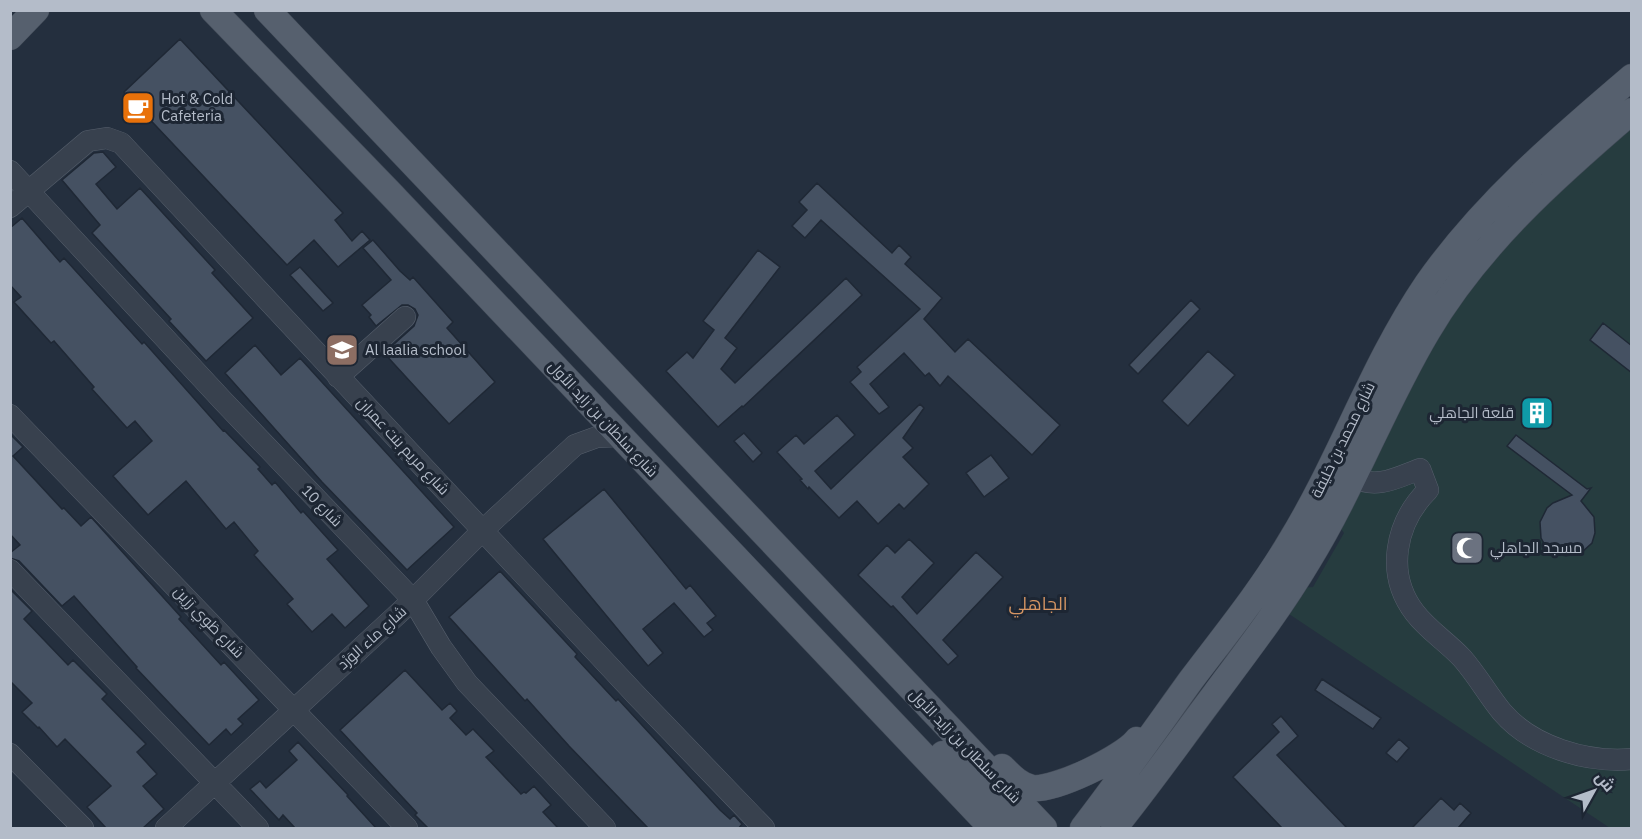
<svg xmlns="http://www.w3.org/2000/svg" width="1642" height="839" font-family="'IBM Plex Sans',Cairo,sans-serif">
<rect width="100%" height="100%" fill="#242f3e"/>
<path fill="#263c3f" d="M 1631,123 L 1631,828 L 1610,828 L 1286,612 L 1300,588 L 1313,587 L 1344,533 L 1339,526 L 1424,355 L 1498,247 Z"/>
<path fill="#455162" stroke="#1f2835" stroke-width="1.5" d="M 180,39 L 343,213 L 335,220 L 352,241 L 362,231 L 370,240 L 338,267 L 314,240 L 287,265 L 124,92 Z
M 103,152 L 116,167 L 96,184 L 117,209 L 140,188 L 215,270 L 212,273 L 253,318 L 206,361 L 169,321 L 171,319 L 92,233 L 100,225 L 62,180 L 94,153 Z
M 817,183 L 892,253 L 899,245 L 911,257 L 905,264 L 942,298 L 924,319 L 955,352 L 968,339 L 1060,425 L 1032,455 L 948,376 L 940,386 L 929,373 L 925,376 L 904,353 L 870,384 L 889,407 L 879,414 L 850,382 L 861,372 L 857,367 L 920,309 L 821,220 L 805,238 L 792,226 L 807,210 L 799,202 Z
M 22,218 L 60,262 L 64,258 L 142,344 L 144,342 L 223,431 L 224,430 L 260,467 L 258,469 L 272,485 L 275,482 L 301,513 L 303,511 L 338,550 L 327,559 L 369,606 L 345,628 L 332,614 L 312,632 L 287,604 L 293,599 L 254,555 L 258,551 L 234,522 L 226,529 L 186,481 L 148,515 L 113,476 L 152,441 L 135,421 L 127,428 L 92,389 L 94,387 L 54,341 L 51,343 L 14,302 L 21,297 L 10,285 L 10,228 Z
M 373,240 L 400,271 L 410,280 L 413,277 L 453,322 L 447,328 L 495,382 L 449,424 L 384,353 L 414,326 L 418,315 L 415,309 L 408,305 L 402,305 L 376,326 L 369,317 L 371,315 L 362,305 L 391,280 L 363,248 Z
M 758,250 L 780,267 L 725,338 L 737,348 L 721,369 L 735,383 L 846,278 L 862,295 L 743,407 L 742,406 L 718,427 L 666,371 L 687,352 L 693,358 L 714,330 L 703,321 Z
M 300,267 L 333,303 L 323,311 L 290,275 Z
M 1191,300 L 1200,309 L 1138,374 L 1129,365 Z
M 1603,323 L 1632,346 L 1632,373 L 1590,340 Z
M 255,345 L 281,375 L 300,358 L 454,527 L 407,570 L 322,482 L 225,373 Z
M 1208,351 L 1235,375 L 1188,426 L 1162,401 Z
M 920,404 L 924,408 L 903,438 L 913,448 L 903,457 L 929,484 L 904,509 L 899,504 L 878,524 L 857,501 L 839,518 L 809,487 L 808,489 L 800,480 L 802,479 L 777,452 L 796,435 L 804,444 L 837,415 L 855,435 L 815,471 L 831,489 Z
M 744,433 L 762,453 L 753,462 L 734,441 Z
M 10,434 L 23,447 L 13,456 L 62,509 L 64,508 L 81,526 L 91,517 L 181,617 L 179,619 L 221,665 L 224,662 L 259,700 L 238,719 L 243,724 L 231,735 L 226,729 L 209,745 L 136,668 L 137,667 L 74,596 L 62,606 L 19,561 L 10,558 L 10,553 L 20,545 L 10,534 Z
M 1516,435 L 1587,489 L 1591,488 L 1581,501 L 1594,517 L 1595,533 L 1592,543 L 1582,552 L 1566,556 L 1558,554 L 1545,545 L 1541,538 L 1540,522 L 1547,508 L 1553,503 L 1572,495 L 1507,446 Z
M 991,455 L 1009,478 L 984,497 L 966,473 Z
M 604,489 L 686,589 L 690,585 L 716,616 L 707,623 L 713,630 L 704,637 L 674,603 L 643,629 L 663,653 L 648,666 L 543,539 Z
M 1465,536 L 1478,543 L 1470,560 L 1456,553 Z
M 909,539 L 934,563 L 902,597 L 917,614 L 976,552 L 1003,577 L 943,640 L 958,656 L 948,665 L 893,606 L 891,607 L 858,575 L 887,545 L 895,553 Z
M 500,571 L 577,654 L 575,657 L 616,701 L 618,699 L 720,810 L 730,819 L 734,815 L 742,824 L 739,828 L 648,828 L 569,746 L 527,699 L 525,701 L 449,617 Z
M 10,589 L 32,611 L 24,619 L 68,665 L 73,660 L 107,694 L 102,699 L 146,744 L 137,752 L 157,774 L 143,786 L 164,809 L 143,828 L 106,828 L 87,807 L 111,786 L 65,739 L 57,747 L 39,727 L 38,728 L 22,712 L 32,703 L 10,681 Z
M 405,670 L 442,710 L 450,703 L 457,711 L 450,718 L 466,735 L 473,729 L 494,751 L 486,757 L 521,794 L 524,792 L 526,793 L 534,786 L 551,805 L 543,812 L 558,828 L 428,828 L 415,815 L 417,813 L 340,730 Z
M 1322,679 L 1381,718 L 1373,729 L 1315,690 Z
M 1281,716 L 1298,736 L 1277,755 L 1347,828 L 1282,828 L 1233,777 L 1279,732 L 1272,724 Z
M 1399,739 L 1409,748 L 1397,762 L 1386,753 Z
M 298,742 L 348,795 L 347,796 L 376,828 L 295,828 L 283,815 L 279,820 L 250,789 L 260,781 L 266,788 L 297,760 L 289,751 Z
M 1441,798 L 1454,810 L 1460,803 L 1471,813 L 1458,828 L 1412,828 Z"/>
<g fill="none" stroke-linecap="round" stroke-linejoin="round">
<defs>
<path id="minor" d="M 10,171 L 224,402 L 413,600 L 441,647 L 467,683 L 605,828
M 10,207 L 88,141 L 107,138 L 121,143 L 637,696 L 764,828
M 338,377 L 405,317
M 10,415 L 407,828
M 1354,477 C 1376,490 1398,477 1420,469 L 1428,490 C 1395,523 1385,574 1415,613 C 1428,630 1447,642 1462,658 C 1477,675 1488,695 1502,712 C 1532,747 1587,763 1632,759
M 10,570 L 258,828
M 10,754 L 83,828
M 166,828 L 413,600 L 482,531 L 575,445 L 597,437 L 620,436"/>
<path id="major" d="M 213,10 L 390,193 L 992,828
M 267,10 L 1044,828
M 10,37 L 36,10
M 943,754 L 1018,828
M 1002,767 C 1011,776 1019,785 1032,788 C 1054,791 1123,758 1137,740
M 1083,828 C 1120,780 1155,730 1191,680 C 1225,635 1261,591 1290,542 C 1341,459 1372,365 1427,284 C 1483,204 1558,140 1632,77
M 1114,828 C 1149,785 1181,739 1215,694 C 1247,651 1280,608 1308,561 C 1353,488 1383,406 1427,332 C 1479,244 1555,177 1632,111"/>
</defs>
<use href="#minor" stroke="#565f6c" stroke-width="22"/>
<use href="#major" stroke="#414a57" stroke-width="27"/>
<use href="#minor" stroke="#38414e" stroke-width="21"/>
<use href="#major" stroke="#56606e" stroke-width="26"/>
</g>
<defs>
<symbol id="cafe-square" viewBox="-11 -11 22 22"><rect x="-9" y="-9" width="18" height="18" rx="4" fill="#e8710a" stroke="#1d2633"/><path d="M-5.5-4.5H6V0H3Q3 3.5 0 3.5H-2.5Q-5.5 3.5-5.5 0ZM3-3.2v2h1.7v-2ZM-6 4.5H4V6H-6Z" fill="#fff"/></symbol>
<symbol id="school-square" viewBox="-11 -11 22 22"><rect x="-9" y="-9" width="18" height="18" rx="4" fill="#8d6e63" stroke="#1d2633"/><path d="M0-5L7-2L0 1L-7-2ZM-4 1L0 2.5L4 1V4Q0 6-4 4Z" fill="#fff"/></symbol>
<symbol id="building-square" viewBox="-11 -11 22 22"><rect x="-9" y="-9" width="18" height="18" rx="4" fill="#0f9aa8" stroke="#1d2633"/><path d="M-4-6H4V6H1V3H-1V6H-4ZM-2.5-4.3h1.7v1.8h-1.7ZM.8-4.3h1.7v1.8H.8ZM-2.5-1h1.7V.8h-1.7ZM.8-1h1.7V.8H.8Z" fill="#fff"/></symbol>
<symbol id="mosque-square" viewBox="-11 -11 22 22"><rect x="-9" y="-9" width="18" height="18" rx="4" fill="#6b7280" stroke="#1d2633"/><path d="M3.5-4.9A6 6 0 1 0 3.5 4.9A5 5 0 1 1 3.5-4.9Z" fill="#fff"/></symbol>
</defs>
<g fill-rule="evenodd">
<use href="#cafe-square" x="119" y="89" width="38" height="38"/>
<use href="#school-square" x="323" y="331" width="38" height="38"/>
<use href="#building-square" x="1518" y="394" width="38" height="38"/>
<use href="#mosque-square" x="1448" y="529" width="38" height="38"/>
</g>
<g text-anchor="middle" stroke-width="6" stroke-linejoin="round" paint-order="stroke">
<g font-size="15" fill="#b4bcc9" stroke="#1d2633" text-anchor="start">
<text x="161" y="104">Hot &amp; Cold<tspan x="161" dy="17">Cafeteria</tspan></text>
<text x="365" y="355">Al laalia school</text>
<text x="1514" y="418" text-anchor="end">قلعة الجاهلي</text>
<text x="1490" y="553">مسجد الجاهلي</text>
</g>
<g font-size="15" fill="#b4bcc9" stroke="#1d2633">
<text transform="translate(603 419) rotate(47)" y="5">شارع سلطان بن زايد الأول</text>
<text transform="translate(1343 440) rotate(-64)" y="5">شارع محمد بن خليفة</text>
<text transform="translate(403 446) rotate(47)" y="5">شارع مريم بنت عمران</text>
<text transform="translate(322 506) rotate(46)" y="5">شارع 10</text>
<text transform="translate(209 622) rotate(46)" y="5">شارع طَوِي رَزِين</text>
<text transform="translate(372 638) rotate(-42)" y="5">شارع ماء الوَرْد</text>
<text transform="translate(965 746) rotate(46)" y="5">شارع سلطان بن زايد الأول</text>
</g>
<g font-size="18" fill="#d59563" stroke="#1d2633">
<text x="1038" y="610">الجاهلي</text>
</g>
</g>
<rect width="1642" height="839" fill="none" stroke="#b4bcc9" stroke-width="24"/>
<g transform="translate(1594 791) rotate(50)" stroke="#1d2633" stroke-width="4.5" paint-order="stroke">
<path d="M0-4.5L10 22L0 15L-10 22Z" fill="#b4bcc9"/>
<text y="-9" font-size="16" font-weight="bold" text-anchor="middle" fill="#b4bcc9">ش</text>
</g>
</svg>
